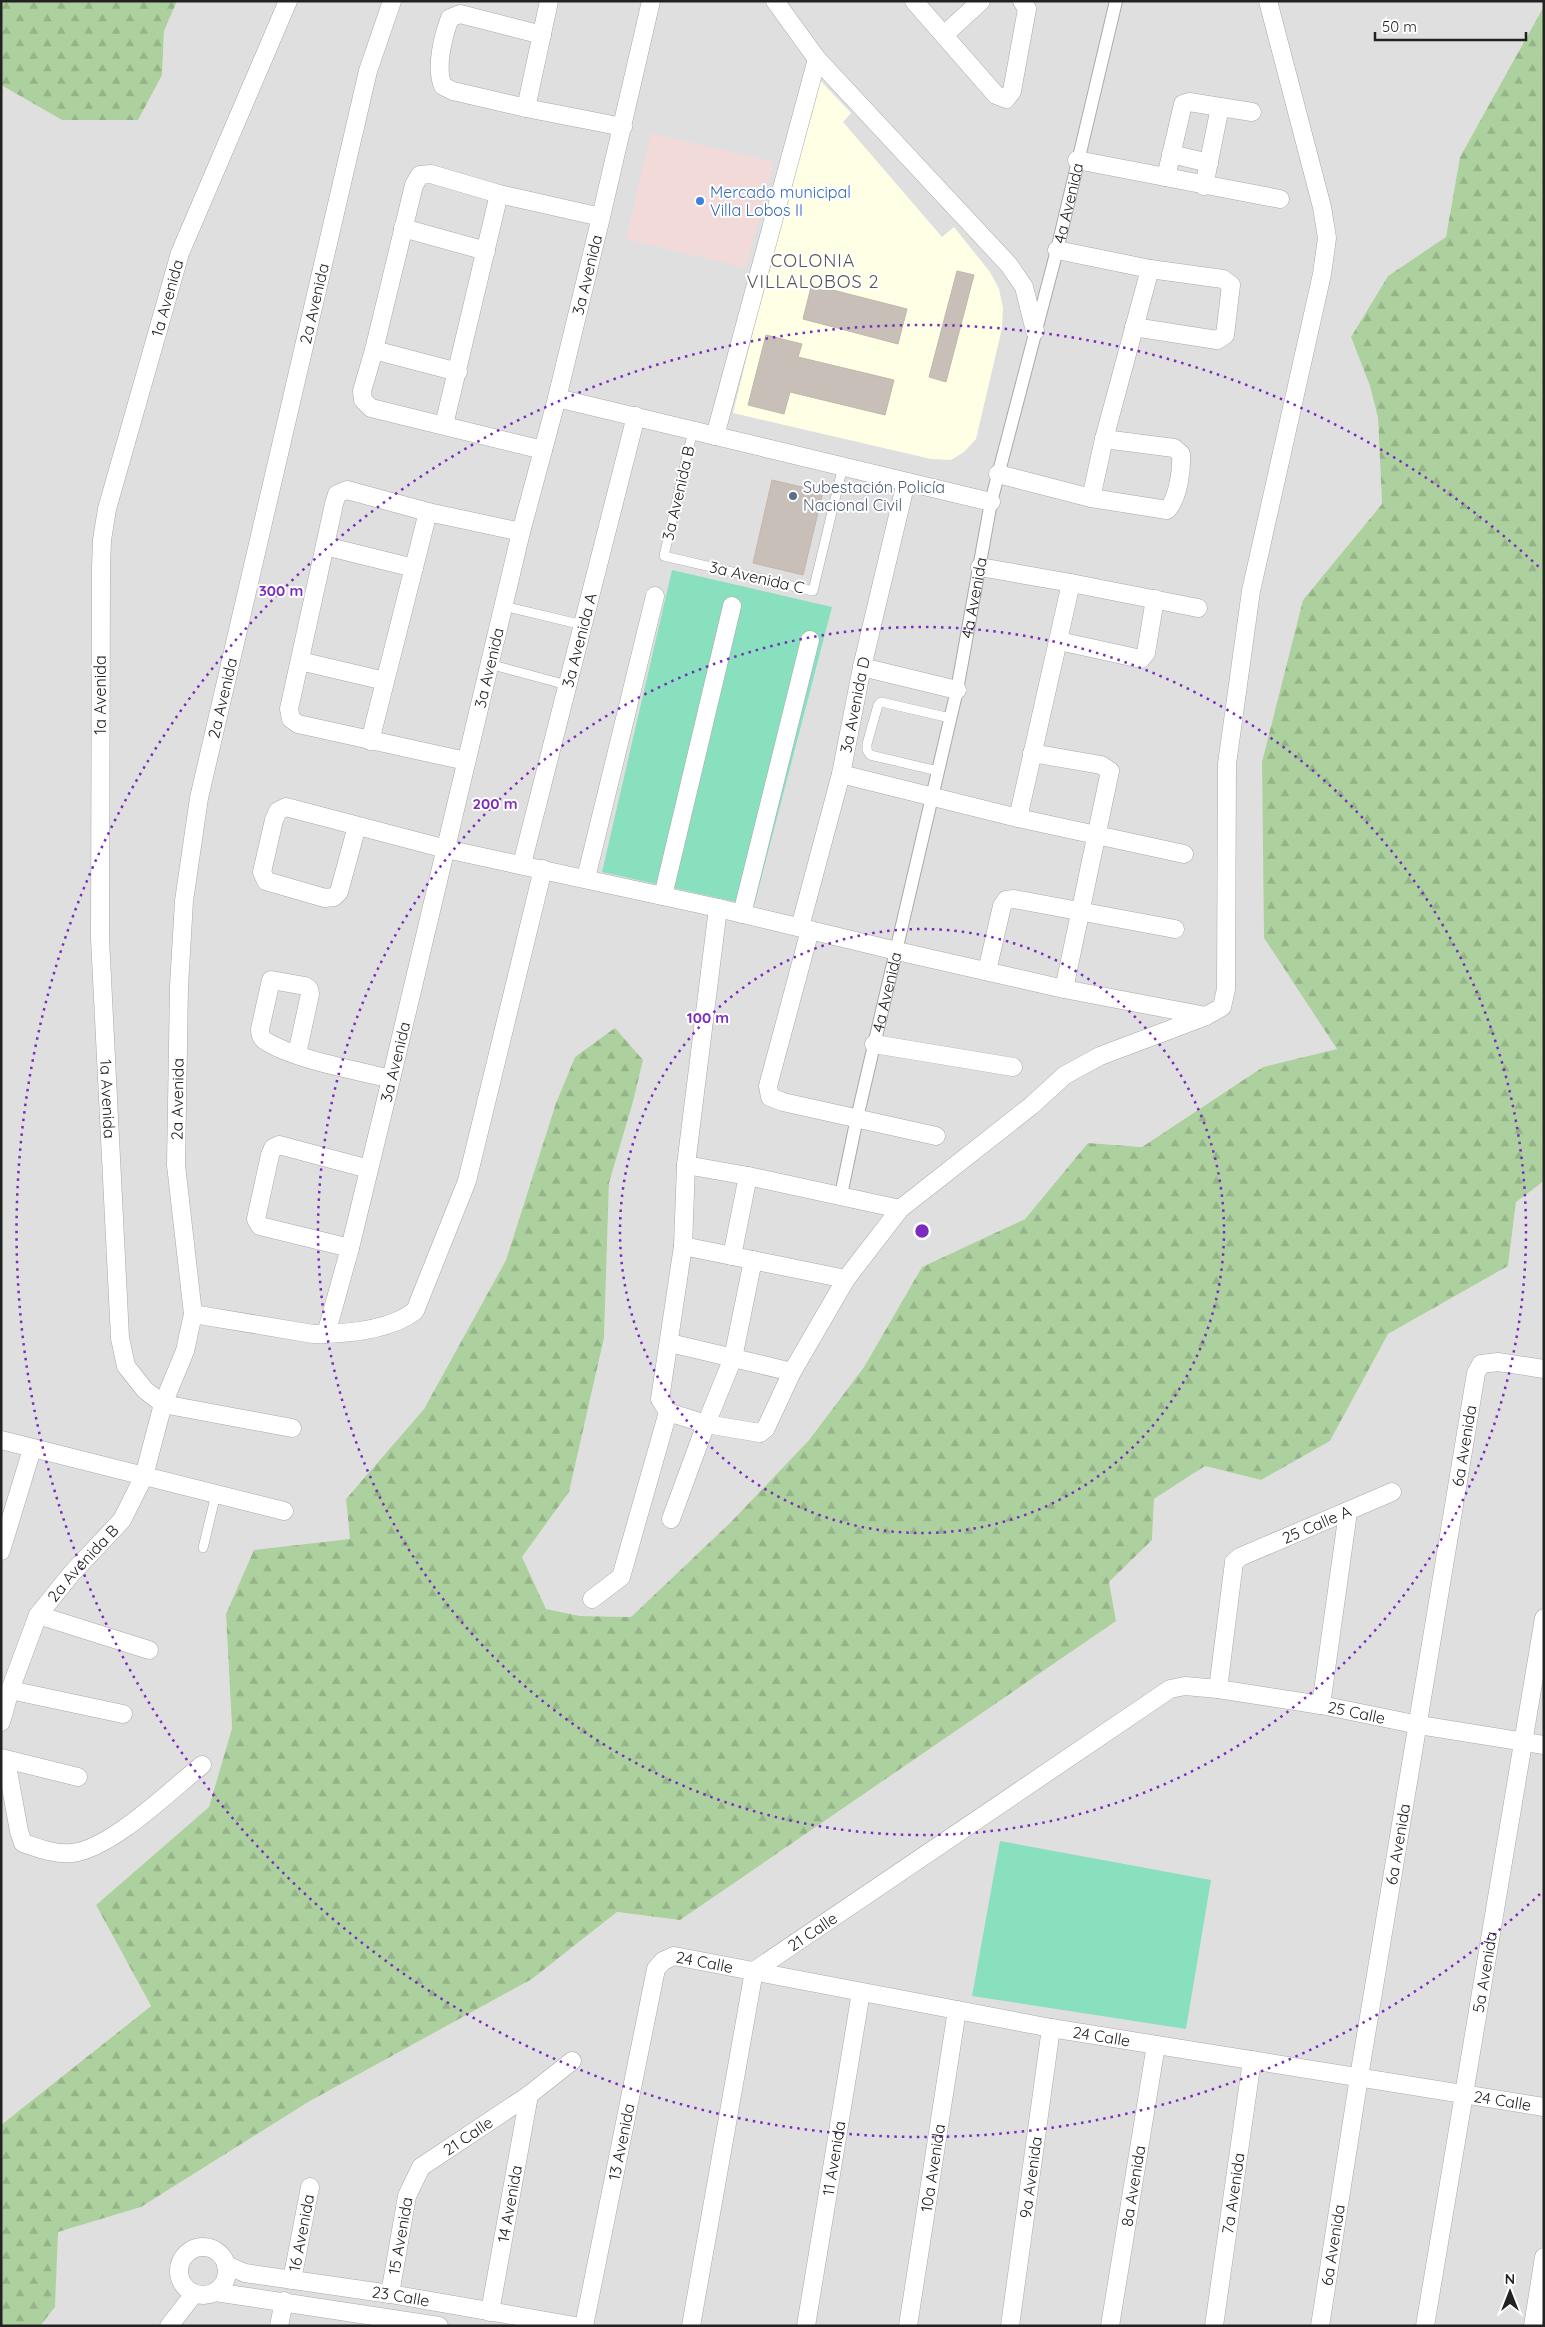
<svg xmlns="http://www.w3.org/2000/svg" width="1545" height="2327" font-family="Quicksand,sans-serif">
<defs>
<pattern id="forest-firs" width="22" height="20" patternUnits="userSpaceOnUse" patternTransform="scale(1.25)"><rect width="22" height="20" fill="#add19e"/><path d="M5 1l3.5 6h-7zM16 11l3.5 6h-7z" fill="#95b388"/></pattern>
</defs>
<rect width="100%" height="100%" fill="#f2efe9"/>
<path fill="#e0dfdf" d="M 177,1 L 1544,1 L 1544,6 L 1460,157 L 1446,238 L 1388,276 L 1351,337 L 1370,386 L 1378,418 L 1382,504 L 1303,600 L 1264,938 L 1338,1049 L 1263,1067 L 1142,1147 L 1088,1143 L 1025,1219 L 922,1267 L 864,1367 L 809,1440 L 731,1522 L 631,1617 L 580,1616 L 545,1609 L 522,1557 L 569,1492 L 604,1338 L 609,1183 L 633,1102 L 643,1060 L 575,1057 L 556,1103 L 506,1260 L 424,1409 L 346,1499 L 350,1539 L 226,1614 L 232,1728 L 209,1807 L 96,1905 L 151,2006 L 1,2125 L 1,85 L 62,120 L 162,75 L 164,31 Z
M 1544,1181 L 1544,2326 L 40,2326 L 55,2307 L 57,2232 L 141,2207 L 310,2101 L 532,1979 L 617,1912 L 680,1920 L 1109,1582 L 1152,1540 L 1154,1499 L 1205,1466 L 1261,1480 L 1330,1441 L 1388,1334 L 1508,1266 L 1516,1202 Z"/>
<path fill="#f2dad9" d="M 651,133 L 774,162 L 746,268 L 626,239 Z"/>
<path fill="#ffffe5" d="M 816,76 L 851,113 L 843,122 L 942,237 L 954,227 L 990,272 L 999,289 L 1003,308 L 1002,328 L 976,439 L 964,452 L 951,460 L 931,459 L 733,413 Z"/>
<path fill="url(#forest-firs)" d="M 1,1 L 177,1 L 164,31 L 162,75 L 138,120 L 62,120 L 1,85 Z
M 1544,6 L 1544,1181 L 1516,1202 L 1508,1266 L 1388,1334 L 1330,1441 L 1261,1480 L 1205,1466 L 1154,1499 L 1152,1540 L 1109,1582 L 1116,1621 L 680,1920 L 617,1912 L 532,1979 L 310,2101 L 141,2207 L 58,2232 L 55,2307 L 40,2326 L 1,2326 L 1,2125 L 151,2006 L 96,1905 L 209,1807 L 232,1728 L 226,1614 L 254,1550 L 350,1539 L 346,1499 L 424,1409 L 506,1260 L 556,1103 L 575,1057 L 615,1028 L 643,1060 L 633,1102 L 609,1183 L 604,1338 L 569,1492 L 522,1557 L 546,1609 L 580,1616 L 631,1617 L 731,1522 L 809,1440 L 864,1367 L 922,1267 L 1025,1219 L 1088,1143 L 1142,1147 L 1263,1067 L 1337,1049 L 1264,938 L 1262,762 L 1303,600 L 1382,504 L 1378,418 L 1370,386 L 1351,337 L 1388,276 L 1446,237 L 1460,157 Z"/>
<path fill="#88e0be" d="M 672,570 L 832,607 L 754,906 L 602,872 Z
M 1000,1841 L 1211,1880 L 1186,2029 L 972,1996 Z"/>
<path fill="#c7bfb8" stroke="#c4b6ab" d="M 957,271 L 974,275 L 946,382 L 929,377 Z
M 811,287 L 825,291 L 825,288 L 907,309 L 898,344 L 803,319 Z
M 766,335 L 802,344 L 798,357 L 894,380 L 885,415 L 790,392 L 784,414 L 748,405 Z
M 772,480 L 823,492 L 803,575 L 753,563 Z"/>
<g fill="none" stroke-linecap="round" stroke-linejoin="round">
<defs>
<path id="service" d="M 693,430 L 664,556 L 813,591 L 843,466
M 503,606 L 583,625
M 489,664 L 567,685
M 938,771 L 870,755 L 867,750 L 867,744 L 878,705 L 881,702 L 950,718
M 203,1548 L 216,1494"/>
<g id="pedestrian">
<path id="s1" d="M 841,1195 L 857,1118 L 957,690 L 991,502 L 1057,250 L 1116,1"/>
</g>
<g id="minor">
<path id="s2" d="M 288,1 L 180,253 L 107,509 L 102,540 L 101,568 L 100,938 L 120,1338 L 126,1366 L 145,1390 L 163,1404 L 292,1428"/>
<path d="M 775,1 L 817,59 L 1009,265 L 1024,287 L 1035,331"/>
<path d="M 914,1 L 996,95 L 1006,99 L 1012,91 L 1027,9 L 1022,1"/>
<path d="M 542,35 L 460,14 L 450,18 C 443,36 435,68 443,86 L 453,91 L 526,108 L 623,127"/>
<path d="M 944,35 L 981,1"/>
<path d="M 526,108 L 549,1"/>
<path d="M 1171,154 L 1209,163"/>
<path d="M 1077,160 L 1280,199"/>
<path d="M 1166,177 L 1183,104 L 1189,102 L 1252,112"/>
<path d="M 1204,186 L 1220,107"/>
<path d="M 403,228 L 486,251"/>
<path d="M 1057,250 L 1150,269 L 1223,279 L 1231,285 L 1225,335 L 1217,340 L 1134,327"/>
<path d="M 374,350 L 458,372"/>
<path d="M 557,398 L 991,502"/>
<path d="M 444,425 L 499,194"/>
<path d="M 715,436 L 817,59"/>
<path d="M 543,450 L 371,408 L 363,400 L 362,391 L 374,350 L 414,185 L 420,175 L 431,174 L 499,194 L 601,217"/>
<path d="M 998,474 L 1091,498 L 1167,510 C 1178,499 1182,470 1181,454 L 1174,448 L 1104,439"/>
<path d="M 1091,498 L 1104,439 L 1150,269"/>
<path d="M 325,546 L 414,568"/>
<path d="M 980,567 L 1071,583 L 1198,608"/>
<path d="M 1059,641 L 1141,659 L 1146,653 L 1155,599"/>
<path d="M 300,661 L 385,681"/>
<path d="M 862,667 L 957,690"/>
<path d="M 370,741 L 428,512"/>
<path d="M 1032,753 L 1101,765 L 1110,771 L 1064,989"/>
<path d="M 466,761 L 298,724 L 291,719 L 289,709 L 334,504 L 337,494 L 347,490 L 428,512 L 521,532"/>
<path d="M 841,774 L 1018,818 L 1184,854"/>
<path d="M 1018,818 L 1071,583"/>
<path d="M 357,826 L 339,892 L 334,897 L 325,898 L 266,881 L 262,872 L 274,820 L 278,811 L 286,807 L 446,849 L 718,908 L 897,951 L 1064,989 L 1206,1016"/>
<path id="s3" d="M 522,864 L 636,416"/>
<path d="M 586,878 L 655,596"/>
<path d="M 663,896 L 732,606"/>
<path d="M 742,914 L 810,640"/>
<path id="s4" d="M 800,927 L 841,774 L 862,667 L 906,482"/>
<path d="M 810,930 L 768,1086 L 770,1097 L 783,1102 L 936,1136"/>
<path d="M 987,971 L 1002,906 L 1006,900 L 1014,899 L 1175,929"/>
<path d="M 874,1044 L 1013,1067"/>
<path d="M 297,1054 L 310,994 L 309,989 L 305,986 L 271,980 L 260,1029 C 260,1035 261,1039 267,1042 C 297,1060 356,1070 391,1079"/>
<path d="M 686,1165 L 748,1176 L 900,1209"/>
<path d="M 683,1246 L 846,1279"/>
<path d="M 350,1248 L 260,1226 L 256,1219 L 270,1155 L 273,1148 L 279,1145 L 369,1169"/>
<path d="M 732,1256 L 748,1176"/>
<path d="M 193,1314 L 313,1334 C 345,1334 389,1331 415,1311 L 467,1181 L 543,869"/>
<path id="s5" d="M 326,1334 L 350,1248 L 391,1079 L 521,532 L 557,398 L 601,217 L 651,1"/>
<path d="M 670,1343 L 792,1372"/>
<path d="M 668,1412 L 706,1424 L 760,1433 L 766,1428 L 792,1372 L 846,1279 L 900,1209 L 1031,1106 L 1065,1075 L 1100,1056 L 1206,1016 L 1222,1007 L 1226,989 L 1227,764 L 1251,591 L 1322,274 L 1327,238 L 1322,207 L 1268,1"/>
<path d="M 1,1440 L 284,1511"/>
<path d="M 671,1519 L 706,1424 L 733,1358 L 753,1260"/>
<path d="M 1,1551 L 32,1449"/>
<path d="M 592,1599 L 621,1577 L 668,1412 L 660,1399 L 683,1246 L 686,1165 L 718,908"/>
<path d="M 38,1615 L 149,1650"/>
<path id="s6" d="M 1218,1689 L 1234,1562 L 1240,1557 L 1392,1492"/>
<path d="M 10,1690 L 123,1714"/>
<path d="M 1321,1705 L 1348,1512"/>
<path id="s7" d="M 1,1722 L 10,1690 L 38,1615 L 72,1573 L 122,1520 L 144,1476 L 163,1404 L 185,1351 L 193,1314 L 176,1165 L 179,986 L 184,901 L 199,798 L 368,71 L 392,1"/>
<path d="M 1,1758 L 78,1777"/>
<path d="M 6,1760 L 19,1831 L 23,1843 C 38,1848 56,1855 72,1853 C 111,1849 171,1790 202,1765"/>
<circle cx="203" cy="2271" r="24"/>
<path id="s8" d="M 226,2265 L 245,2273 L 390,2294 L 575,2326"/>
<path id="s9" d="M 292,2280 L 310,2187"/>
<path d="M 215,2292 L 439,2326"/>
<path id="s10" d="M 390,2294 L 407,2196 L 421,2167 L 529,2095 L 572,2061"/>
<path id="s11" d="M 490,2312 L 529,2095"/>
<path d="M 169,2326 L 194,2294"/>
<path d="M 279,2326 L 284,2301"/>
<path id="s12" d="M 584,2326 L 656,1969 L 663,1961 L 674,1956 L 1051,2028 L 1544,2107"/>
<path id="s13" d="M 691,2326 L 754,1971 L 1170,1689 L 1185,1686 L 1218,1689 L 1321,1705 L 1419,1725 L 1544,1745"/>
<path id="s14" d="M 806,2326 L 861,1992"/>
<path id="s15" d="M 908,2326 L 957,2010"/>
<path id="s16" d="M 1010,2326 L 1051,2028"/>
<path id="s17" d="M 1110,2326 L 1156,2045"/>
<path id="s18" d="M 1214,2326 L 1252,2060"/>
<path id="s19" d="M 1320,2326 L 1359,2077 L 1476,1373 L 1481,1364 L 1498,1362 L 1544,1369"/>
<path id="s20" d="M 1425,2326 L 1544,1618"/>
<path d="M 1533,2326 L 1544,2257"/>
</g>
</defs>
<use href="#service" stroke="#a9a9a9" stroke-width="10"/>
<use href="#pedestrian" stroke="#a9a9a9" stroke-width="14"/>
<use href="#minor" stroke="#a9a9a9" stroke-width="19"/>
<use href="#service" stroke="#fff" stroke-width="9"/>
<use href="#pedestrian" stroke="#fff" stroke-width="12"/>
<use href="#minor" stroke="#fff" stroke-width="18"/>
</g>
<g fill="none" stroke="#7b2cbf" stroke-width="2.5" stroke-dasharray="2.5 5">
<circle cx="922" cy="1231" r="302"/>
<circle cx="922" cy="1231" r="604"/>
<path d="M1540 1894A906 906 0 1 1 1540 568"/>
</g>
<circle fill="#3f7fe0" stroke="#fff" stroke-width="2" cx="700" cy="201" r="5"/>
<circle fill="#5c6f8a" stroke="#fff" stroke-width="2" cx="793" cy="496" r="5"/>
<g text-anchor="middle" stroke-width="4" stroke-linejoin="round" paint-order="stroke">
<g font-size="16" fill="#366cbe" stroke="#fff" text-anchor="start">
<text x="710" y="198">Mercado municipal<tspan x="710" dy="18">Villa Lobos II</tspan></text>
</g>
<g font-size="16" fill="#222" stroke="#fff">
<text dy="6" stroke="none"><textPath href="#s1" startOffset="1018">4a Avenida</textPath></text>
<text dy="6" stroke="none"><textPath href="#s5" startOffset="1091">3a Avenida</textPath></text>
<text transform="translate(167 298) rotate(-74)" y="6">1a Avenida</text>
<text dy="6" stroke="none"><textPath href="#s7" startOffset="1485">2a Avenida</textPath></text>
<text transform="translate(678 493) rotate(-77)" y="6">3a Avenida B</text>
<text transform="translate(757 577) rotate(13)" y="6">3a Avenida C</text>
<text dy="6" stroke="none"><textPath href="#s1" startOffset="612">4a Avenida</textPath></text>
<text dy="6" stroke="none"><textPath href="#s3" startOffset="231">3a Avenida A</textPath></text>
<text dy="6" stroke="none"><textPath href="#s5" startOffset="686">3a Avenida</textPath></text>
<text transform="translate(100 695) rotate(-90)" y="6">1a Avenida</text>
<text dy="6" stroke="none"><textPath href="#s7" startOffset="1080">2a Avenida</textPath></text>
<text dy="6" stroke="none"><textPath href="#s4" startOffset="229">3a Avenida D</textPath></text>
<text dy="6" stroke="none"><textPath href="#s1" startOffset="208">4a Avenida</textPath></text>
<text dy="6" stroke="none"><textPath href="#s5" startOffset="281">3a Avenida</textPath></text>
<text dy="6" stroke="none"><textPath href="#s2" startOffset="1131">1a Avenida</textPath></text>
<text dy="6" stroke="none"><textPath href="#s7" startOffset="675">2a Avenida</textPath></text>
<text dy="6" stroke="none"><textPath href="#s19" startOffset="892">6a Avenida</textPath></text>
<text dy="6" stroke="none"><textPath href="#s6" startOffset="219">25 Calle A</textPath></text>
<text dy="6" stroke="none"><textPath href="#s7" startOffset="182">2a Avenida B</textPath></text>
<text dy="6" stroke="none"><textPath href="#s13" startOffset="1052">25 Calle</textPath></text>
<text dy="6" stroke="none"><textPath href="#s19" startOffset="488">6a Avenida</textPath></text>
<text dy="6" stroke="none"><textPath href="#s13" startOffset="431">21 Calle</textPath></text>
<text dy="6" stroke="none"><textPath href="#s12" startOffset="418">24 Calle</textPath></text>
<text dy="6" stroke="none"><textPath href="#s20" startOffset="359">5a Avenida</textPath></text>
<text dy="6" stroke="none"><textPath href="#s12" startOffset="822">24 Calle</textPath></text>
<text dy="6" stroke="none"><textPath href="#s12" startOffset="1228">24 Calle</textPath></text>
<text dy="6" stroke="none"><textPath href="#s10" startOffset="188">21 Calle</textPath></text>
<text dy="6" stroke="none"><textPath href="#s12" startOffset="188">13 Avenida</textPath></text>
<text dy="6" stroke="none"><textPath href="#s14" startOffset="170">11 Avenida</textPath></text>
<text dy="6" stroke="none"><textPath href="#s15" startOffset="160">10a Avenida</textPath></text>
<text dy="6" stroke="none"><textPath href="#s16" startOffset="150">9a Avenida</textPath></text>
<text dy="6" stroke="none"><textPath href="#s17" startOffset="142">8a Avenida</textPath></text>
<text dy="6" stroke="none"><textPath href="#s18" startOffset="134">7a Avenida</textPath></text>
<text dy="6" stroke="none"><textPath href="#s11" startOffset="110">14 Avenida</textPath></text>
<text dy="6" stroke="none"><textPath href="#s9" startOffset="48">16 Avenida</textPath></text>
<text dy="6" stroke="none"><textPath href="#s10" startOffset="59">15 Avenida</textPath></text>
<text dy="6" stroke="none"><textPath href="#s19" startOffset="82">6a Avenida</textPath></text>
<text dy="6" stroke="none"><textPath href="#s8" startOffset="178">23 Calle</textPath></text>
</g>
<g font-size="16" fill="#4e5e75" stroke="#fff" text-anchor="start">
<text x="803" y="493">Subestación Policía<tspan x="803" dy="18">Nacional Civil</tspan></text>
</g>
<g font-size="18" letter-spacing="1" fill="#555" stroke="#fff">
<text x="813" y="267">COLONIA<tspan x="813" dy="21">VILLALOBOS 2</tspan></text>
</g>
</g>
<circle cx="922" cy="1231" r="8" fill="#7b2cbf" stroke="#fff" stroke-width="2.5"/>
<g font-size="15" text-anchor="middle" font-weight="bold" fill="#7b2cbf" stroke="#fff" stroke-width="4" stroke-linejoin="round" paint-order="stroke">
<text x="281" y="596">300 m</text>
<text x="495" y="809">200 m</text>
<text x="708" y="1023">100 m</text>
</g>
<rect width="1545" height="2327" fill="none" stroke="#222222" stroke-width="5"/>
<g transform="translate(1510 2292)" stroke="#ffffff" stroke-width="4" paint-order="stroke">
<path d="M0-4L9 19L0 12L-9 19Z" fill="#222222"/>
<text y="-8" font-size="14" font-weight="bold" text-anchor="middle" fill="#222222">N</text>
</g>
<path d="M1375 32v8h151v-8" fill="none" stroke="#222222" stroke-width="2.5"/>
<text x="1382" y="32" font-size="15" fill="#222222" stroke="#ffffff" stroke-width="4" paint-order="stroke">50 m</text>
</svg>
